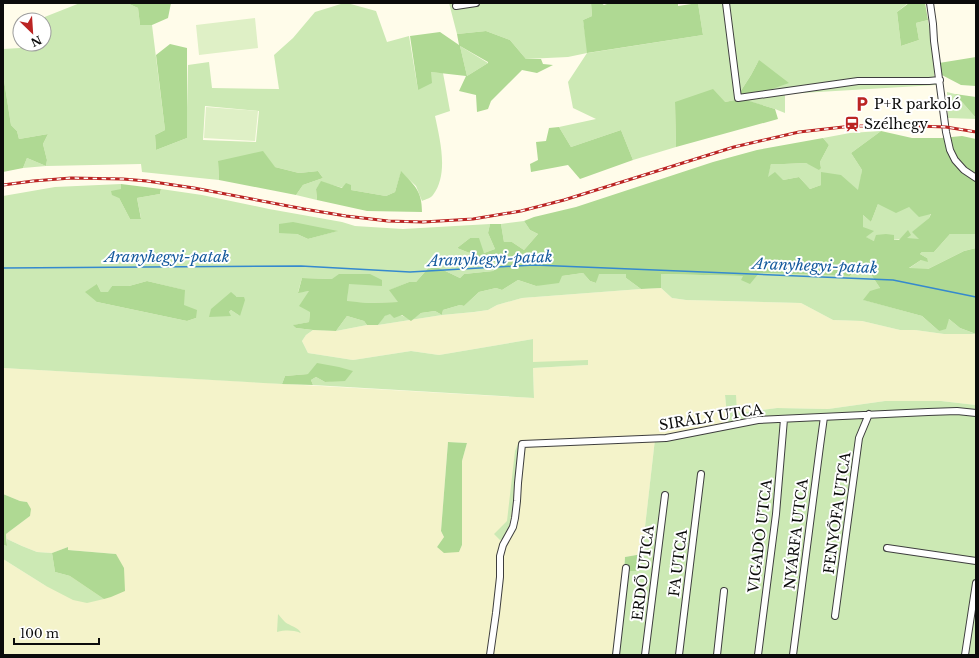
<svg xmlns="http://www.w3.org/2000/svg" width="979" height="658" font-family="'Libre Baskerville',serif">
<rect width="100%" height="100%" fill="#fffcea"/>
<path fill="#f4f3ca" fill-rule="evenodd" d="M 661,288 L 672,298 L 686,300 L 801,303 L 833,320 L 862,321 L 900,330 L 915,330 L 944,334 L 976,334 L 976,405 L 941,401 L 885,401 L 828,409 L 777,408 L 737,413 L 725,395 L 728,426 L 655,439 L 642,554 L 625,557 L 612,655 L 3,655 L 3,559 L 46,586 L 116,554 L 68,550 L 68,547 L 52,553 L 37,552 L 22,546 L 7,539 L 6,534 L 30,516 L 27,502 L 20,501 L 3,494 L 3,368 L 534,398 L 533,368 L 588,365 L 533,362 L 533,339 L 439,355 L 411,351 L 353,360 L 308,353 L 302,341 L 306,335 L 313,330 L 336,331 L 367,325 L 378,325 L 442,315 L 475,312 L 488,310 L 497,305 L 522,298 L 641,289 ZM 448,442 L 467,443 L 462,461 L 462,545 L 459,552 L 437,547 L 444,537 L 441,531 Z"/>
<path fill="#cce9b4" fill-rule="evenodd" d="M 80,3 L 127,3 L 138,8 L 140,25 L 152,25 L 165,130 L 155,135 L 156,150 L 187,138 L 187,108 L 188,65 L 209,62 L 212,88 L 279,89 L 274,55 L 293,38 L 315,12 L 344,3 L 347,3 L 376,11 L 387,42 L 409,36 L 418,90 L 431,72 L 443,73 L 450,111 L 435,116 C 440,140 449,174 433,195 C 431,198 426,199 422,201 L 416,186 L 401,172 L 395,192 L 386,196 L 351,190 L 321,182 L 316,189 L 317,200 L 296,195 L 303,185 L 323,178 L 318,171 L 299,173 L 275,167 L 218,161 L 219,180 L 142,172 L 141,164 L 46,166 L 23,168 L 27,158 L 46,166 L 47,160 L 43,144 L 48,134 L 19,139 L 17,131 L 11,125 L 3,74 L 3,49 L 20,48 L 17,31 L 20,29 L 20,44 L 44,44 L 44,20 L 37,20 ZM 205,106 L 259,111 L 256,142 L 203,140 Z
M 449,3 L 591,3 L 592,16 L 583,20 L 588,53 L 703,35 L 698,3 L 908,3 L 897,12 L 901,46 L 919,40 L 916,23 L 928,20 L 935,64 L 934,74 L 936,85 L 785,94 L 785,113 L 775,109 L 742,99 L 759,60 L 751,75 L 735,100 L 725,102 L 675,102 L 676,147 L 633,160 L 621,130 L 571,147 L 559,127 L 596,119 L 573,108 L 568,82 L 587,53 L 568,57 L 526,59 L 510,40 L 486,31 L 457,34 Z
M 460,46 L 488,63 L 467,76 Z
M 947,92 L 955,94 L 976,118 L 976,119 L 948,118 Z
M 881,131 L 851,153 L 862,170 L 859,191 L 821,185 L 810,189 L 799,177 L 783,180 L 767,178 L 771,164 L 784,164 L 806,163 L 821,168 L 820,162 L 829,145 L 823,138 L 850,133 Z
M 121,184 L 121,189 L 119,198 L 130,219 L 141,218 L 137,198 L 160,194 L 161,189 L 202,195 L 269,209 L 342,222 L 355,226 L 403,229 L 490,224 L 488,233 L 495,249 L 484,253 L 470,238 L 457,248 L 472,254 L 483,262 L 507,262 L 493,271 L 464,274 L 460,278 L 437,267 L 430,266 L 416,282 L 409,282 L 390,290 L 399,302 L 367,303 L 347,302 L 348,284 L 332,279 L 302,278 L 298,292 L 310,291 L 310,312 L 309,322 L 294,325 L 296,328 L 313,330 L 306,335 L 302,341 L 308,353 L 353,360 L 411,351 L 439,355 L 533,339 L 533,362 L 588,360 L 588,365 L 533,368 L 534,398 L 313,385 L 311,380 L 316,377 L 325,382 L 332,381 L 308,374 L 285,376 L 282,384 L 3,368 L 3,196 L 55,187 ZM 337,231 L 308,239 L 297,234 ZM 147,281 L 184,290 L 184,306 L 196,318 L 187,321 L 97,302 L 97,284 L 101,292 L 109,292 L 112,286 L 129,286 ZM 231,293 L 237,297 L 240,316 L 231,310 L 229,312 Z
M 878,204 L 909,207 L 931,213 L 929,218 L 913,232 L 920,239 L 906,239 L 874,241 L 865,237 L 863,227 L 863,215 L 871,222 Z
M 524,221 L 530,230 L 538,234 L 524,250 L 512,242 L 504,242 L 501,224 Z
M 950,234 L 976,234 L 976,248 L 964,251 L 928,269 L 908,269 L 921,260 L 927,258 L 920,254 L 922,252 L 934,252 Z
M 855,271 L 870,273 L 880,288 L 864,300 L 922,316 L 939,331 L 949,319 L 960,328 L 976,334 L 944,334 L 915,330 L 900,330 L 862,321 L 833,320 L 801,303 L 686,300 L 672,298 L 661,288 L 661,274 L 744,276 L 759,273 L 850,276 Z
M 583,273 L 590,281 L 596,283 L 598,274 L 626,274 L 626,278 L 641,289 L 522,298 L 497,305 L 488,310 L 474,312 L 442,315 L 378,325 C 380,322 382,318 385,316 C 392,310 404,316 411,320 L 421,313 L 435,311 L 442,315 L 443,310 L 460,305 L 464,306 L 479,292 L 496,288 L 502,290 L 518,280 L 536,286 L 562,276 Z
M 347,316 L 364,321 L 367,325 L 336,331 Z
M 725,395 L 736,395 L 737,413 L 777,408 L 828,409 L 885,401 L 941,401 L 976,405 L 976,655 L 612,655 L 624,571 L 640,571 L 655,439 L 728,426 Z
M 518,444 L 522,444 L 509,530 L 503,539 L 500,540 L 494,534 L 507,521 L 515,451 Z
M 7,539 L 22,546 L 37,552 L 52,553 L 55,572 L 70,576 L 104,599 L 87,603 L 73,600 L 46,586 L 3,559 L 3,545 L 7,546 Z
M 278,614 C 280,616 282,619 285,622 C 290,626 298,627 301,633 C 292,630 286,630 277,632 Z"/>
<path fill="#afd993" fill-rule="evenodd" d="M 127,3 L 171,3 L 168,18 L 152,25 L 140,25 L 138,8 Z
M 591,3 L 601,3 L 604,5 L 607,4 L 607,3 L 678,3 L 678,6 L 698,3 L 703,35 L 587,53 L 583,20 L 592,16 Z
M 909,3 L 925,3 L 928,20 L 916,23 L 919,40 L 901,46 L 897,12 Z
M 486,31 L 510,40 L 526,59 L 541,59 L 543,64 L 553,65 L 537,73 L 522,70 L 491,101 L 488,109 L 477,112 L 476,95 L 459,91 L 466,76 L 431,72 L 432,83 L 418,90 L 410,36 L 440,32 L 459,45 L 457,34 ZM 460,46 L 488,62 L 488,63 L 467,76 Z
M 170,44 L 187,48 L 187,138 L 156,150 L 155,135 L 165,130 L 156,55 Z
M 976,57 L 976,86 L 961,85 L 940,74 L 939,63 Z
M 759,60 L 789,83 L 743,99 L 775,109 L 778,119 L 676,147 L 675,102 L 713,89 L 725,102 L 735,100 L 751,75 Z
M 3,74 L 11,125 L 17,131 L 19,139 L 48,134 L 43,144 L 47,160 L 46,166 L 27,158 L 23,168 L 3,172 Z
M 955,94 L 976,97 L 976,118 Z
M 559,127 L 571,147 L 621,130 L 633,160 L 580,179 L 568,165 L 531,172 L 530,164 L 538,160 L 536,142 L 546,141 L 549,128 Z
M 881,131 L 912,138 L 941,138 L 962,136 L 976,139 L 976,234 L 950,234 L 934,252 L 922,252 L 920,254 L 927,258 L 928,262 L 921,260 L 909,268 L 928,269 L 964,251 L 976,248 L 976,334 L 960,328 L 949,319 L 946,329 L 939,331 L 922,316 L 863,300 L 870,291 L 880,288 L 870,273 L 855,271 L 850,276 L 759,273 L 750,284 L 741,280 L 743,276 L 661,274 L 661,288 L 641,289 L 626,278 L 626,274 L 599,274 L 596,283 L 590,281 L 583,273 L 562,276 L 559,283 L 536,286 L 518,280 L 502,290 L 496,288 L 479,292 L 464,306 L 460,305 L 443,310 L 442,315 L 435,311 L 421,313 L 411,321 L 402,315 L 394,318 L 390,314 L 385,316 L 378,325 L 367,325 L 364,321 L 347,316 L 336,331 L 313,330 L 296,328 L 293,325 L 309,322 L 310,312 L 299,306 L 309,291 L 298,293 L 302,278 L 332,279 L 339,274 L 370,274 L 382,280 L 382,286 L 349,284 L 347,301 L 367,303 L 398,302 L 389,290 L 409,282 L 416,282 L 430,266 L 437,267 L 460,278 L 464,274 L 493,271 L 506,262 L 483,262 L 481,264 L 472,263 L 472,254 L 457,248 L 470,238 L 479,238 L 484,253 L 495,249 L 488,233 L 490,224 L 501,224 L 504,242 L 512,242 L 524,250 L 538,234 L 530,230 L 524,221 L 534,217 L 576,207 L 713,162 L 757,150 L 823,138 L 829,145 L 820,162 L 821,168 L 819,170 L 806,163 L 784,164 L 771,164 L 768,177 L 775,172 L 783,180 L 799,177 L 810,189 L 821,185 L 821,172 L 841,175 L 858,190 L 862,170 L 851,153 ZM 878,204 L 896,213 L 909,207 L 919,217 L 931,214 L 929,218 L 912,232 L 919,239 L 907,238 L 911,235 L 908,230 L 899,240 L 894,240 L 894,235 L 886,234 L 876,235 L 874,241 L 866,237 L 874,231 L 863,227 L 863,215 L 871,222 Z
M 263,151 L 275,167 L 299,173 L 318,171 L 323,178 L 303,185 L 296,195 L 219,180 L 218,161 Z
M 401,171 C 415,186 422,191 422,212 L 367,211 L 317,200 L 316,189 L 321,181 L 342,188 L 346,183 L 351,185 L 351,190 L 386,196 L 395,192 Z
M 121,184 L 161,189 L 160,194 L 137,198 L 141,219 L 130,219 L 119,198 L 112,195 L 111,191 L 121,189 Z
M 293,222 L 338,231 L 308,239 L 297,234 L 279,233 L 279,224 Z
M 147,281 L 185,290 L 184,305 L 197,310 L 196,318 L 187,321 L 97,302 L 85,292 L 97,284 L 101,292 L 108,292 L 112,286 L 129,286 Z
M 231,292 L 237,297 L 244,297 L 245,300 L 240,316 L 231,310 L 229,312 L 231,316 L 209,317 L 211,309 Z
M 317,363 L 339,367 L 353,371 L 345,381 L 325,382 L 316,377 L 311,380 L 313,385 L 282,384 L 285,376 L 308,374 Z
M 448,442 L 467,443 L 462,461 L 462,545 L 459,552 L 444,553 L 437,547 L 444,537 L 441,531 Z
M 3,494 L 20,501 L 27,502 L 31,509 L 30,516 L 6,534 L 7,546 L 3,545 Z
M 68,547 L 68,550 L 116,554 L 124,568 L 125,591 L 111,597 L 104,599 L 70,576 L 55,572 L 52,553 Z
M 642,554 L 640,571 L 624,571 L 625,557 Z"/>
<path fill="#dff0c6" d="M 255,18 L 258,48 L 199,55 L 196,25 Z
M 206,107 L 258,111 L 255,141 L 204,138 Z"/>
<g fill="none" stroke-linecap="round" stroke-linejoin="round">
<path stroke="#3589ce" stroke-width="1.5" d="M 3,268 L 301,266 L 410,272 L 534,265 L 893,280 L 976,297"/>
<defs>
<path id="street" d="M 726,3 L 738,98 L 858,81 L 929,81 L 940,80
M 930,3 L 933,24 L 934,41 L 946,132 L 950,150 L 955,160 L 964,170 L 976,178
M 456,6 L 476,3
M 887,548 L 976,561
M 835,616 L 859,438 L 869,414
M 490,655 L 496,613 L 500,577 L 500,556 L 503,545 L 513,527 L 515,518 L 517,501 L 518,483 L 522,444 L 666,438 L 758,420 L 928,412 L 957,411 L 976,413
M 616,655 L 626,568
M 645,655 L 665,495
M 679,655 L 701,474
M 717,655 L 724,591
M 758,655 L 776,514 L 784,419
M 793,655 L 820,446 L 824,417
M 965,655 L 976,583"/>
</defs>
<use href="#street" stroke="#3e3e3e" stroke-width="8"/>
<use href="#street" stroke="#fff" stroke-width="6"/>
<defs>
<path id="rail" d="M 3,185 L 33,181 L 71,178 L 123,179 L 147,181 L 194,188 L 304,209 L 346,216 L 388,221 L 423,222 L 473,219 L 521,211 L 564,200 L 734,147 L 799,132 L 852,126 L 916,126 L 946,127 L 976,132"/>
</defs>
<use href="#rail" stroke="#bb2423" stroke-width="3"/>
<use href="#rail" stroke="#fff" stroke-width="1.5" stroke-dasharray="4.5" stroke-linecap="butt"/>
</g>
<defs>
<symbol id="parking-bare" viewBox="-9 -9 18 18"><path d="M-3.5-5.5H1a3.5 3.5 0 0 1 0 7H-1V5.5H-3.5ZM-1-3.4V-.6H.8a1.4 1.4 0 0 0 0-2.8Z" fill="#bb2423" stroke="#fff" stroke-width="2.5" paint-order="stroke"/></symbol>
<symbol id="station-bare" viewBox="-9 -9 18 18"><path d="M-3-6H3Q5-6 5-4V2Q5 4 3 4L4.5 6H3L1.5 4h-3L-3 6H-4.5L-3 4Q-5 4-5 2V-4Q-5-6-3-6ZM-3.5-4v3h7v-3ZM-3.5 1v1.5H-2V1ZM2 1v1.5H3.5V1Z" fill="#bb2423" stroke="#fff" stroke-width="2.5" paint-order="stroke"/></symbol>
</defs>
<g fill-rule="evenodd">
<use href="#parking-bare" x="851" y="93" width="22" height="22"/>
<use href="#station-bare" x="841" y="113" width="22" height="22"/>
</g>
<g text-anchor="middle" stroke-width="4" stroke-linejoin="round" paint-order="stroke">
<g font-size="14" fill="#0b0b0b" stroke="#fff" text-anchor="start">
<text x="874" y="109">P+R parkoló</text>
<text x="864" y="129">Szélhegy</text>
</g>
<g font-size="14" fill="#0b0b0b" stroke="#fff">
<text transform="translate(711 417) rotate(-9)" y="5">SIRÁLY UTCA</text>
<text transform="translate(837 513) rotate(-82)" y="5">FENYŐFA UTCA</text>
<text transform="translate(796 534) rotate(-83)" y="5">NYÁRFA UTCA</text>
<text transform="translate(760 536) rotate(-83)" y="5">VIGADÓ UTCA</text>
<text transform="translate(678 563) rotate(-83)" y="5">FA UTCA</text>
<text transform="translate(643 573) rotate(-83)" y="5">ERDŐ UTCA</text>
</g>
<g font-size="15" font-style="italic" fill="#155a9d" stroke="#fff">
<text x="167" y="262">Aranyhegyi-patak</text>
<text transform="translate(490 259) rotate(-2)" y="5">Aranyhegyi-patak</text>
<text transform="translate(815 266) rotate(2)" y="5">Aranyhegyi-patak</text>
</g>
</g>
<rect width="979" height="658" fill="none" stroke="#0b0b0b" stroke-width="8"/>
<g transform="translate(32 32) rotate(155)"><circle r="19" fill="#ffffff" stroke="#9d9d9d"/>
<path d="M0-3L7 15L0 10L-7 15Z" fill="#bb2423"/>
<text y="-6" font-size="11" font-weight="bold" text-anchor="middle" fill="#0b0b0b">N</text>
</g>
<path d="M14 638v6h85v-6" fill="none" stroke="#0b0b0b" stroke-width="2"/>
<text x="20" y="638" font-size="12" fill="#0b0b0b" stroke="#ffffff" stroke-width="3" paint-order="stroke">100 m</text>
</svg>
